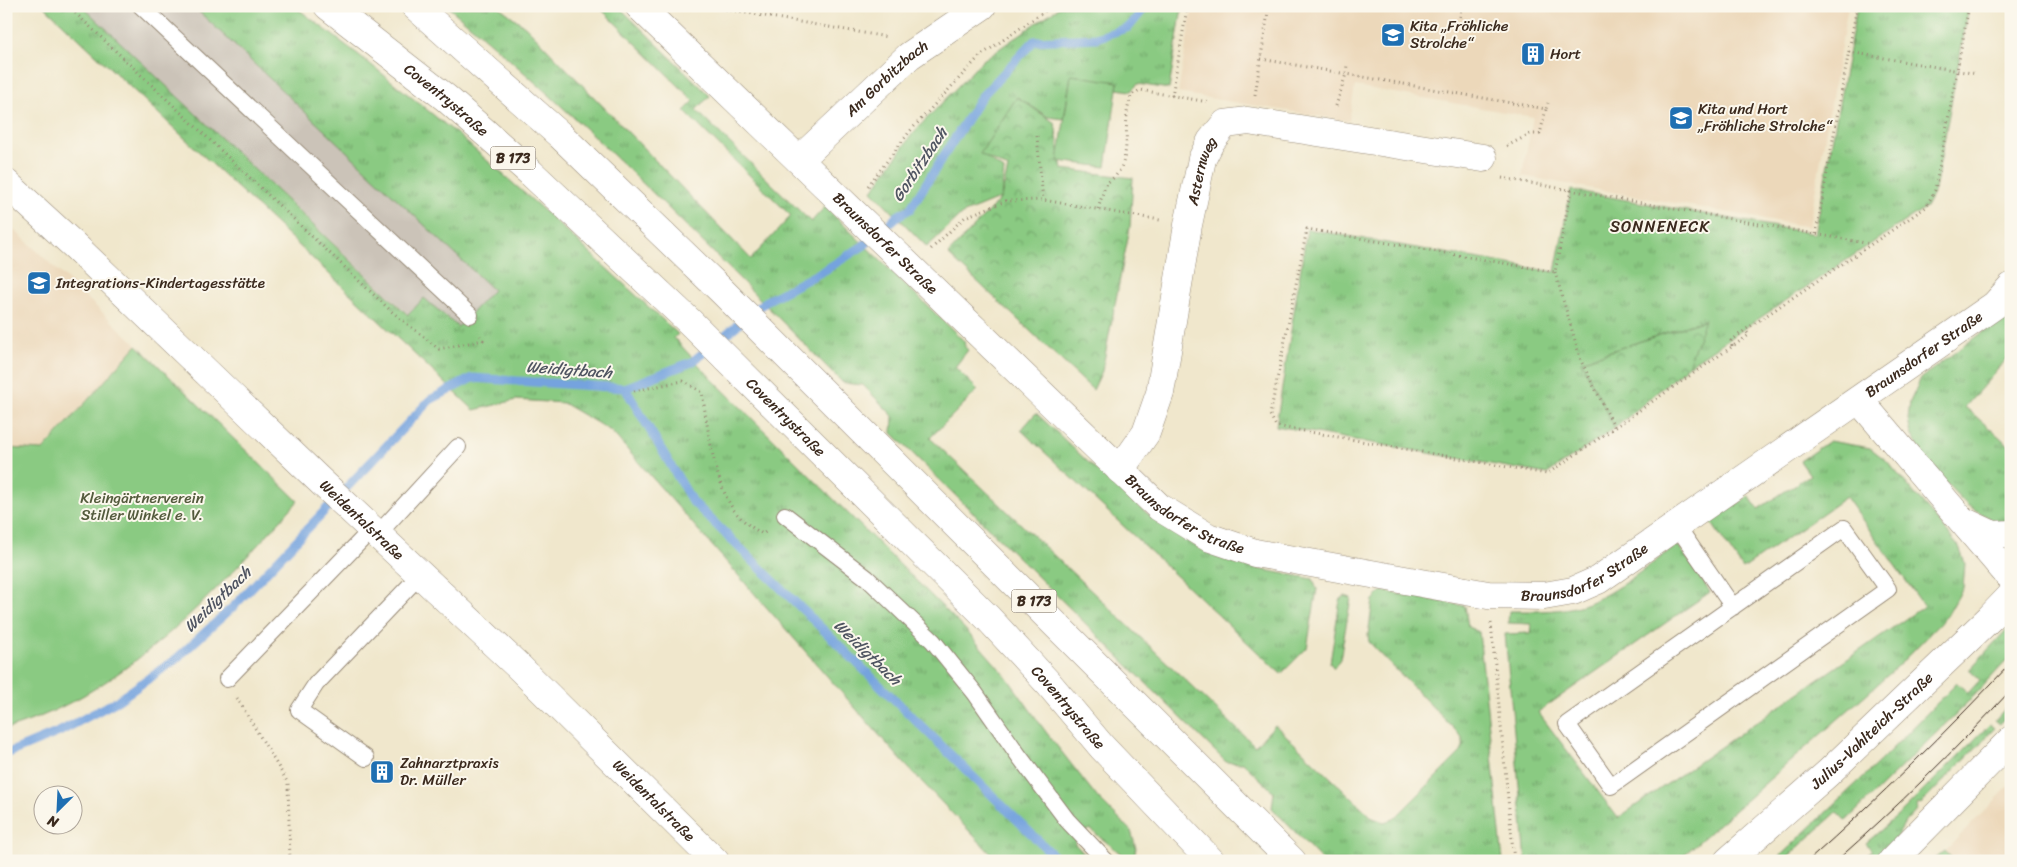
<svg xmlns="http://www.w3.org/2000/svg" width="2017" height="867" font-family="Sriracha,sans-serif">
<defs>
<pattern id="grass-tufts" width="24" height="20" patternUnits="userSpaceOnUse" patternTransform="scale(1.25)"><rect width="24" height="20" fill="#8aca82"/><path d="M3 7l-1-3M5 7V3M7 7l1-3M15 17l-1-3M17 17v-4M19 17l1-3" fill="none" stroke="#72a46a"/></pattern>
<pattern id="park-crowns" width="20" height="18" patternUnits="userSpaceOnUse" patternTransform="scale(1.25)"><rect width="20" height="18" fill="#8aca82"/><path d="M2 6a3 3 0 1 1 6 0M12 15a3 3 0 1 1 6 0" fill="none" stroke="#72a46a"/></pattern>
</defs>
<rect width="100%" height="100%" fill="#fbf7ec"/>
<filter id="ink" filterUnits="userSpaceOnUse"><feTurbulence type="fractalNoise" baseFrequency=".02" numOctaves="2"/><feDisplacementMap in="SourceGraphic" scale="10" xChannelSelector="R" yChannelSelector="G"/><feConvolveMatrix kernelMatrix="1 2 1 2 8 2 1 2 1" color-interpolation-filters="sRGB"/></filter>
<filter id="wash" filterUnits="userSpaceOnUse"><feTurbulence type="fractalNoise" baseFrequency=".0096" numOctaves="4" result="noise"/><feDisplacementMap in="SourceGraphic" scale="20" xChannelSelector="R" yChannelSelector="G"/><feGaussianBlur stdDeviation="1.12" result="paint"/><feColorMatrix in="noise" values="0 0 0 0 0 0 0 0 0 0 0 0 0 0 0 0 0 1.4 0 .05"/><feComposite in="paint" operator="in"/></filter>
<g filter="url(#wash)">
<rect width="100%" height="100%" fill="#f0e7cc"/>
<path fill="#ecd8ba" d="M 1195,6 L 1848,6 L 1809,227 L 1522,176 L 1533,117 L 1355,86 L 1349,121 L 1178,93 L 1191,16 Z
M 6,222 L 137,345 L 42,450 L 6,448 Z
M 2011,784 L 2011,861 L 1955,861 L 1945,851 Z"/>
<path fill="#cbc3b8" d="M 82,6 L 193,6 L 494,290 L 458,327 L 424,298 L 409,315 Z"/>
<path fill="url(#grass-tufts)" stroke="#627a50" d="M 44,6 L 82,6 L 408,315 L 424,298 L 458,327 L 493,290 L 193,6 L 294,6 L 359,55 L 457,134 L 540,207 L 678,334 L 674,338 L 713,380 L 963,627 L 1006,676 L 1046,732 L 1097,797 L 1131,831 L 1136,848 L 1133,861 L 1130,861 L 1090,829 L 1074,843 L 1091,861 L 998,861 L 902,761 L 611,431 L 563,403 L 516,400 L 474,410 Z
M 447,6 L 498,6 L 526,27 L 751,259 L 791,216 L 684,111 L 694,101 L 598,6 L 618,6 L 710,96 L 696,110 L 811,222 L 825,207 L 964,341 L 965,347 L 968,350 L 955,367 L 978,390 L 930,438 L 1255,746 L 1275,725 L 1373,818 L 1384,822 L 1394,819 L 1461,752 C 1464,746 1464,742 1461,736 L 1369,642 L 1368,635 L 1373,600 L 1382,591 L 1465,606 L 1468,627 L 1479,632 L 1503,861 L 1323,861 L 1272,808 L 1274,792 L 1243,763 L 1226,762 L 892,433 L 893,416 L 863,385 L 843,383 C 715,254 588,123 447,6 Z
M 1061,6 L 1184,6 L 1181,14 L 1169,89 L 1138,84 L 1131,91 L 1117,89 L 1118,83 L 1071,75 L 1064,119 L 1048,117 L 1017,97 L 981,154 L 1004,170 L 1001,198 L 962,214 L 927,247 L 872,191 L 913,133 L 983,60 Z
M 1857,6 L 1969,6 L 1935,190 L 1926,207 L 1688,366 L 1704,320 L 1581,361 L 1615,428 L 1547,474 L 1276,426 L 1307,229 L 1555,272 L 1571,190 L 1815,234 Z
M 2011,308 L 2011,354 L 1965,407 L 2011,447 L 2011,522 L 1994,521 L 1967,505 L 1929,465 L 1911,434 L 1908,419 L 1910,402 L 1921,378 L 2006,314 Z
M 1036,413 C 1089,462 1142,518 1206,552 C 1237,568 1279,572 1313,579 L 1317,589 L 1307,648 L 1281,674 L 1021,430 Z
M 1829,441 L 1870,448 L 1887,461 L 1958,545 L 1965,563 L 1963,588 L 1947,616 L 1896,668 L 1677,861 L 1526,861 L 1505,634 L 1530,633 L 1531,624 L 1508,623 L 1509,611 C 1531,611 1553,612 1575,607 C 1608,600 1650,564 1678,545 L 1710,592 L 1538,712 L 1618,818 L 1924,606 L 1846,497 L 1743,569 L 1711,522 L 1749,496 L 1758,509 L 1810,475 L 1800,461 Z
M 1345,596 L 1351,598 L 1340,659 L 1334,668 L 1330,663 L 1340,600 Z
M 2011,625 L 2011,656 L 1973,697 L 1846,821 L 1837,812 L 1783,861 L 1775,861 L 1880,761 L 1957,683 L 1968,693 L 1980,680 L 1969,670 Z
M 2011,702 L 2011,712 L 2000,724 L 1995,720 Z
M 1990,724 L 1995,728 L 1920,805 L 1918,804 L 1916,807 L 1917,809 L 1905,822 L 1894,841 L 1870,861 L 1861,861 L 1872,851 L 1866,843 L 1901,813 Z"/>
<path fill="url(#park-crowns)" stroke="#627a50" d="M 1017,97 L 1055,123 L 1062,169 L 1133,178 L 1130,227 L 1102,371 L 1093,390 L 948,254 L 1001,198 L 1008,168 L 980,154 Z
M 1705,320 L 1688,366 L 1615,428 L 1581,361 Z"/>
<path fill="#8aca82" stroke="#627a50" d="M 1071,75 L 1118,82 L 1106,167 L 1058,161 Z
M 137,345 L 298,501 C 216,591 127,693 6,729 L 6,448 L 43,450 Z
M 1945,851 L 1955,861 L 1933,861 Z"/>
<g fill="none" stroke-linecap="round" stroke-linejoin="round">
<path stroke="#75a3de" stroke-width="9" d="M 625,388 L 692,362 L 768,300 L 825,270 L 863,246 L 899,215 L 910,209 L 981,97 L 1034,41 L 1096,38 L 1129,27 L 1146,6
M 6,754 L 59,732 L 117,701 L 176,659 L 234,606 L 430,400 L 472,378 L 625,388 L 692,501 L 1059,861"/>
</g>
</g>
<g filter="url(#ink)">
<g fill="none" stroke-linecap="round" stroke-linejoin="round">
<defs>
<path id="service" d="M 141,6 L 470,315
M 785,515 L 867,578 L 933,641 L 975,693 L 1019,756 L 1067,820 L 1106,861
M 1677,526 L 1733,607
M 1844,528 L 1888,589 L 1611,786 L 1567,724 Z
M 377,535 L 458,447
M 227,679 L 372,529
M 366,758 L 299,710 L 316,684 L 420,575"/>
<g id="minor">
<path id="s1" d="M 639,6 L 1159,507 L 1208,537 L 1255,553 L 1488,595 L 1544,596 L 1573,591 L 1598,580 L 1995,305 L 2011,287"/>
<path id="s2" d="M 799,160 L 909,56 L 982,6"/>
<path id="s3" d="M 6,183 L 76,247 L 316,477 L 519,667 L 715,861"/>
<path d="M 1859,400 L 2011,578"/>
<path id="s4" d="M 1120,470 L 1146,433 L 1160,393 L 1188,225 L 1202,159 L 1211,141 L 1225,124 L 1248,121 L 1483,158"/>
<path d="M 1965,522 L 1993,535 L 2011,534"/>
</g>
<g id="secondary">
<path id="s5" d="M 1728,861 L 1828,773 L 1990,618 L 2011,596"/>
<path d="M 1892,861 L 2011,740"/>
</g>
<g id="primary">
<path id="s6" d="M 328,6 L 446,98 L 530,172 L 689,321 L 988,618 L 1049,684 L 1102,747 L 1211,861"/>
<path d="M 415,6 L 560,135 L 723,292 L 1292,861"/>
</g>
</defs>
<use href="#service" stroke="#968875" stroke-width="18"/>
<use href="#minor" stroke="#968875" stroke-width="29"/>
<use href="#secondary" stroke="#968875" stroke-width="29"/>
<use href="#primary" stroke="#968875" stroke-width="29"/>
<path stroke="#968875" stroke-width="3" stroke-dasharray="1 4" stroke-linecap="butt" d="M 68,6 L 391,311 L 439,349 L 483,340 L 480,336
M 706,6 L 887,37
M 1460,17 L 1461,6
M 1849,52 L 1977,74
M 1261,59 L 1546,109 L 1548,103
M 1255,95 L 1269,6
M 1172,96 L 1186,14 L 1190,6
M 1336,106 L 1346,74 L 1347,65
M 1037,136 L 1043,200
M 1507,146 L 1530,134 L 1540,134 L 1546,109
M 1502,178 L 1871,244
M 868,186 L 910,131 L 980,56 L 1052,6
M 1571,190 L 1555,272 L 1307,229 L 1270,415 L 1276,426 L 1547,474 L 1749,335 L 1745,330
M 1098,209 L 1106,183 C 1131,170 1125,139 1127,115 C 1127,108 1130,102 1131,95 L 1140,90 L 1208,102
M 1816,234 L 1857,6
M 931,249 L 965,217 L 1006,201 L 1043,200 L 1160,220
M 1555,272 L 1581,361 L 1615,428
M 1732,346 L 1731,341 L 1745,330 L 1926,207 L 1935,190 L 1969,6
M 634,391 L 683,381 L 702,392 C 708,428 713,478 733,509 C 741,520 752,528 763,534 L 768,530
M 1491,623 L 1514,861
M 237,698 L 288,783 L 290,861"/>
<use href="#service" stroke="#fff" stroke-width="16"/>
<use href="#minor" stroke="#fff" stroke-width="28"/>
<use href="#secondary" stroke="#fff" stroke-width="28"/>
<use href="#primary" stroke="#fff" stroke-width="28"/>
<path stroke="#3b2a1e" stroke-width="1" d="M 1808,861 C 1879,798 1946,732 2011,663
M 1836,861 C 1897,807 1955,750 2011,690"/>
</g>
</g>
<defs>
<symbol id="school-square" viewBox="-11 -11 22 22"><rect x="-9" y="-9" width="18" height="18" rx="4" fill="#1f6fb2" stroke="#fbf7ec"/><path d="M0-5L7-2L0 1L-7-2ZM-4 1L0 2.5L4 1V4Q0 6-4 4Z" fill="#fff"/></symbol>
<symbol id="building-square" viewBox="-11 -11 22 22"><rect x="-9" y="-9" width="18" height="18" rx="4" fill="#1f6fb2" stroke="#fbf7ec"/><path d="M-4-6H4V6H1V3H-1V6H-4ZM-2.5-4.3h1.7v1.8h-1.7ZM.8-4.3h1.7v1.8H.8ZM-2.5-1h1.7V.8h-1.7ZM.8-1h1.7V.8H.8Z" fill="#fff"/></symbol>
</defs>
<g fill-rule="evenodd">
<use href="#school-square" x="1379" y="21" width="28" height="28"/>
<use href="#building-square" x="1519" y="40" width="28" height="28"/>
<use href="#school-square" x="1667" y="104" width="28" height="28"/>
<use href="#school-square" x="25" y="269" width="28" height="28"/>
<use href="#building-square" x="368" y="758" width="28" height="28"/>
</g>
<g text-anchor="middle" stroke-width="4" stroke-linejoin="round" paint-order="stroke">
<g fill="#fbf7ec" stroke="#75685c" stroke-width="1">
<rect x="490.5" y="146.5" width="45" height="23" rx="4"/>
<rect x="1011.5" y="589.5" width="45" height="23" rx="4"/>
</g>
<g font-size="14" font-weight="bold" fill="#3b2a1e">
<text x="513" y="163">B 173</text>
<text x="1034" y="606">B 173</text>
</g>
<g font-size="15" fill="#3b2a1e" stroke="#fbf7ec" text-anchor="start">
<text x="1410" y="31">Kita „Fröhliche<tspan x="1410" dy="17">Strolche“</tspan></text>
<text x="1550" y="59">Hort</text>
<text x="1698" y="114">Kita und Hort<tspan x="1698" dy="17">„Fröhliche Strolche“</tspan></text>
<text x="56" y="288">Integrations-Kindertagesstätte</text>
<text x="400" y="768">Zahnarztpraxis<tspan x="400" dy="17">Dr. Müller</tspan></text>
</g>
<g font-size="15" fill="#3b2a1e" stroke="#fbf7ec">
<text dy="5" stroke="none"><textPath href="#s2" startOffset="120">Am Gorbitzbach</textPath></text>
<text dy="5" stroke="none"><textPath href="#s6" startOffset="151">Coventrystraße</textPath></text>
<text dy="5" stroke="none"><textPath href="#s4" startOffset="314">Asternweg</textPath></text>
<text dy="5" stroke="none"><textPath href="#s1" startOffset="342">Braunsdorfer Straße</textPath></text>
<text dy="5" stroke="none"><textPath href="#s1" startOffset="1575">Braunsdorfer Straße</textPath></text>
<text dy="5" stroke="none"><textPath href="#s6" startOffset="616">Coventrystraße</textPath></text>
<text dy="5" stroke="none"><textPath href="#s1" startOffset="748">Braunsdorfer Straße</textPath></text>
<text dy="5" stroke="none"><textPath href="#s3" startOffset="490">Weidentalstraße</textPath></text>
<text dy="5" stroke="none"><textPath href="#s1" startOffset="1168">Braunsdorfer Straße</textPath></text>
<text dy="5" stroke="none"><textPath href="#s6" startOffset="1021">Coventrystraße</textPath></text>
<text dy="5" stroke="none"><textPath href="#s5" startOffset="194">Julius-Vahlteich-Straße</textPath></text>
<text dy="5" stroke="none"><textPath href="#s3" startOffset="895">Weidentalstraße</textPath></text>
</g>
<g font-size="15" fill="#535a3c" stroke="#fbf7ec">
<text x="142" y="503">Kleingärtnerverein<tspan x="142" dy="17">Stiller Winkel e. V.</tspan></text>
</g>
<g font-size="16" font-style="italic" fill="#4f5461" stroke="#fbf7ec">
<text transform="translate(919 164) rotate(-56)" y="6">Gorbitzbach</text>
<text transform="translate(569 369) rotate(4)" y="6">Weidigtbach</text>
<text transform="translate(217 599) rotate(-44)" y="6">Weidigtbach</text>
<text transform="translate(868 652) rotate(44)" y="6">Weidigtbach</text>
</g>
<g font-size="16" letter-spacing="1" fill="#3b2a1e" stroke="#fbf7ec">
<text x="1660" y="232">SONNENECK</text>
</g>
</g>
<rect width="2017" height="867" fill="none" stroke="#fbf7ec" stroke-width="25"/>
<g transform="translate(58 810) rotate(204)"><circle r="24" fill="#fbf7ec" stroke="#aea59a"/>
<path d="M0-4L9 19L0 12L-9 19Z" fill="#1f6fb2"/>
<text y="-8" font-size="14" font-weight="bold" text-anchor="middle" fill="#3b2a1e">N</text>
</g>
</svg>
